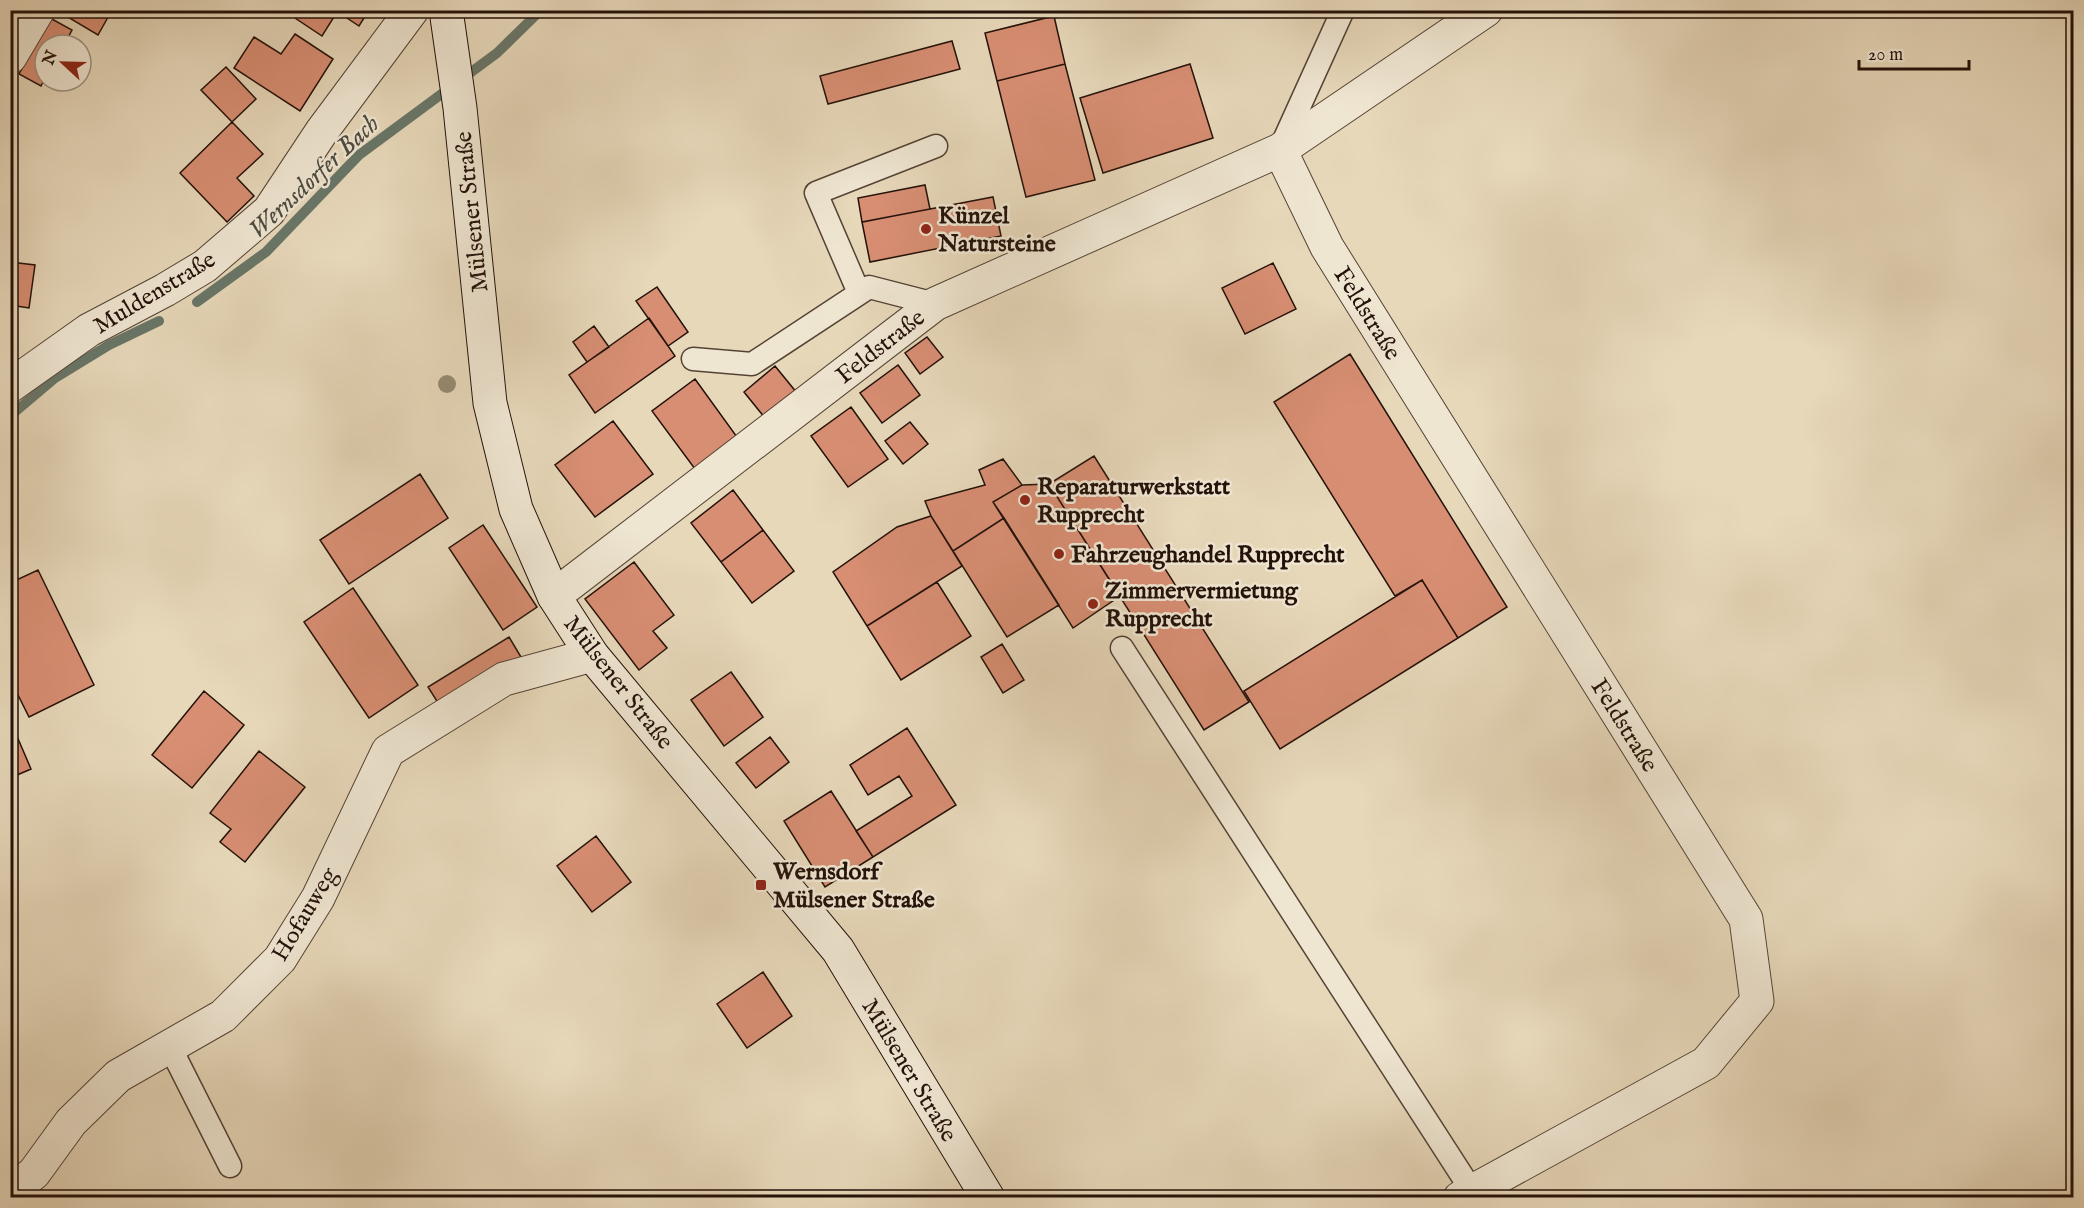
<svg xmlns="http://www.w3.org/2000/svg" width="2084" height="1208" font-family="'IM FELL English',serif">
<rect width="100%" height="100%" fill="#e7d8ba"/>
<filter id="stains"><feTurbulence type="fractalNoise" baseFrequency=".00333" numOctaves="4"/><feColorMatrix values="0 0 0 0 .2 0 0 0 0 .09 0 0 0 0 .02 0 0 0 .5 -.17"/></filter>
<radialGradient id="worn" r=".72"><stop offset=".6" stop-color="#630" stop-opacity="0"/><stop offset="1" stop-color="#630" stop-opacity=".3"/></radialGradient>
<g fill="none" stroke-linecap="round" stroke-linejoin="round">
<path stroke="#697769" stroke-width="10" d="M 197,302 L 266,252 L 359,155 L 497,53 L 541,10
M 10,416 L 55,378 L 109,345 L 159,321"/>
</g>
<path fill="#d88e73" stroke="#231109" stroke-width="1.5" d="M 56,10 L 112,10 L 98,35 Z
M 283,10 L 335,10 L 337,12 L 322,36 Z
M 335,10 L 369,10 L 359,26 Z
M 1054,16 L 1065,64 L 997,81 L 985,33 Z
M 50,18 L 72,30 L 64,45 L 45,45 L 45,78 L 41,86 L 19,74 Z
M 295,34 L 333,59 L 300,111 L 234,68 L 254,37 L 281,54 Z
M 952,41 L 960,69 L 828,104 L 820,76 Z
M 1065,64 L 1095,180 L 1026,197 L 997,81 Z
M 1190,64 L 1213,138 L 1103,173 L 1080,98 Z
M 226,67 L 256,99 L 232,122 L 201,90 Z
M 232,122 L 263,154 L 237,178 L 254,196 L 227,222 L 180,173 Z
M 925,185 L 930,209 L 862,222 L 858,198 Z
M 993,197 L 1001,236 L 870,262 L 862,222 Z
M 10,262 L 35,265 L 29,308 L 10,305 Z
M 1273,263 L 1296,309 L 1245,334 L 1222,288 Z
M 657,287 L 688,332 L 668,346 L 636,301 Z
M 649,318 L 675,356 L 595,413 L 569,375 Z
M 594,326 L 609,347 L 587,362 L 573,342 Z
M 927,337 L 943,357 L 920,374 L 905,353 Z
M 1350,354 L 1507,607 L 1458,638 L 1422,580 L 1395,596 L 1274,402 Z
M 898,365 L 920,395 L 882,423 L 860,393 Z
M 775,366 L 797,393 L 765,418 L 744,392 Z
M 695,379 L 737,437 L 695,469 L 652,411 Z
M 851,407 L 888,459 L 848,487 L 811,436 Z
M 613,421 L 653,474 L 595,517 L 555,465 Z
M 910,422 L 928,444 L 903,464 L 885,441 Z
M 1094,456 L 1249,702 L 1204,730 L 1049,484 Z
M 1003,459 L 1022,485 L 993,502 L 1004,518 L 953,551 L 931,516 L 925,501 L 985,485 L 979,470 Z
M 420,474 L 448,518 L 349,584 L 320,540 Z
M 1049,484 L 1120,596 L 1073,628 L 993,502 L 1022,485 Z
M 733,490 L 763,530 L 721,562 L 691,523 Z
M 931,516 L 962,566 L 867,626 L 833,572 L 897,527 Z
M 1004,518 L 1059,605 L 1007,637 L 953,551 Z
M 483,525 L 537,607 L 503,630 L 449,548 Z
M 763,530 L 794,571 L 752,603 L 721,562 Z
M 634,562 L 674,615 L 653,631 L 667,648 L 639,670 L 585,599 Z
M 38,570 L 94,685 L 29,717 L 10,679 L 10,583 Z
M 1422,580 L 1458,638 L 1280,749 L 1244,691 Z
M 937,582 L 971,636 L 901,680 L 867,626 Z
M 353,588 L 418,685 L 369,718 L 304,622 Z
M 509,637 L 521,657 L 440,706 L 428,687 Z
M 1002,644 L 1024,680 L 1003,693 L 981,657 Z
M 731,672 L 763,717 L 724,746 L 691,700 Z
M 204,691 L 244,725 L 192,788 L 152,755 Z
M 907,728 L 956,805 L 873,857 L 856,831 L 912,796 L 899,776 L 868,795 L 850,765 Z
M 16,734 L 31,769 L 10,778 L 10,736 Z
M 770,737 L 789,762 L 756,788 L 736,763 Z
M 259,751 L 305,787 L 245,862 L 220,842 L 231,829 L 210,813 Z
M 831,791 L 873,857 L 825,887 L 784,821 Z
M 596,836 L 631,882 L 592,912 L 557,866 Z
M 763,972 L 792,1016 L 747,1048 L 717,1004 Z"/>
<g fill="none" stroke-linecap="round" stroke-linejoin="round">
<defs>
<path id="lane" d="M 1280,149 L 1343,10
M 859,293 L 816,193 L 936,146
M 693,359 L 752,364 L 869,287 L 935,304
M 1122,648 L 1472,1191
M 170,1047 L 230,1166"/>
<path id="street" d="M 10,57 L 38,10
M 10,386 L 89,330 L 165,290 L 205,266 L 269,211 L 322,131 L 412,10
M 554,596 L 935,304 L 1280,150
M 10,1192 L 34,1173 L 71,1122 L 118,1076 L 223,1016 L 280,959 L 318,898 L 388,751 L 504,679 L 592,655
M 1460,1198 L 1706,1063 L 1757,1001 L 1746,919 L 1327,247 L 1280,150 L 1486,10"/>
<path id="secondary" d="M 446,10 L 460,108 L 490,403 L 516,509 L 554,596 L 592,655 L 838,950 L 988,1198"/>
</defs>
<use href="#lane" stroke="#544335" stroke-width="25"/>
<use href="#street" stroke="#544335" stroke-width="35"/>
<use href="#secondary" stroke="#231109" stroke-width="35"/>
<use href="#lane" stroke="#efe6d2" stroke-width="22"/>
<use href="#street" stroke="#efe6d2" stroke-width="33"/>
<use href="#secondary" stroke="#efe6d2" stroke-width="33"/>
</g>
<circle fill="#988c72" cx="447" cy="384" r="9"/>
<g fill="#8f2418" stroke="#efe6d2" stroke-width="2">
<circle cx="926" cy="229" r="6"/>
<circle cx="1025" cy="500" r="6"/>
<circle cx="1059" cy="554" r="6"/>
<circle cx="1093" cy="604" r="6"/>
<rect x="755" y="879" width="12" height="12" rx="3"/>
</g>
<g text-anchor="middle" stroke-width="5" stroke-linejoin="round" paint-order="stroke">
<g font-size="24" fill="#231109" stroke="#efe6d2">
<text transform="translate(471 212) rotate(-96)" y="8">Mülsener Straße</text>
<text transform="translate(154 292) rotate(-31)" y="8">Muldenstraße</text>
<text transform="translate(1368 313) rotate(58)" y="8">Feldstraße</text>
<text transform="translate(880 346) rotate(-38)" y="8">Feldstraße</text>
<text transform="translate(619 682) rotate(52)" y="8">Mülsener Straße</text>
<text transform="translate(1625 725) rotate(58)" y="8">Feldstraße</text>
<text transform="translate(304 914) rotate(-59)" y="8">Hofauweg</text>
<text transform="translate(910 1070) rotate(59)" y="8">Mülsener Straße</text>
</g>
<g font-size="24" font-weight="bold" fill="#231109" stroke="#efe6d2" text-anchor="start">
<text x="938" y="223">Künzel<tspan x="938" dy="28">Natursteine</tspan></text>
<text x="1037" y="494">Reparaturwerkstatt<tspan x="1037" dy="28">Rupprecht</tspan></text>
<text x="1071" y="562">Fahrzeughandel Rupprecht</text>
<text x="1105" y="598">Zimmervermietung<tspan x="1105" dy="28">Rupprecht</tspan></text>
<text x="773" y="879">Wernsdorf<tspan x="773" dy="28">Mülsener Straße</tspan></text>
</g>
<g font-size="26" font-style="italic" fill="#4c4c41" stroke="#efe6d2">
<text transform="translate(313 176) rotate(-43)" y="9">Wernsdorfer Bach</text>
</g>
</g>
<rect width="2084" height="1208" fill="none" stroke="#e7d8ba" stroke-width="36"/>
<rect x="12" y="12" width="2060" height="1184" fill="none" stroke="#231109" stroke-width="3"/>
<rect x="18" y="18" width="2048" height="1172" fill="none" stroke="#231109" stroke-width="1.5"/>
<g transform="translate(63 63) rotate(292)"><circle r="28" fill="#efe6d2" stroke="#9d9182" stroke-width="1.5"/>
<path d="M0-4.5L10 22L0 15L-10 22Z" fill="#8f2418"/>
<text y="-9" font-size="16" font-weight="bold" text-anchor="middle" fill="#231109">N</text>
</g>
<path d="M1859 60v9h110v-9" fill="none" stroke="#231109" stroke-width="3"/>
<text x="1868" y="60" font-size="18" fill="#231109" stroke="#efe6d2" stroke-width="4.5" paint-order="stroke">20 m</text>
<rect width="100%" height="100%" filter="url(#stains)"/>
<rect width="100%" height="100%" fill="url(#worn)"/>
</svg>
